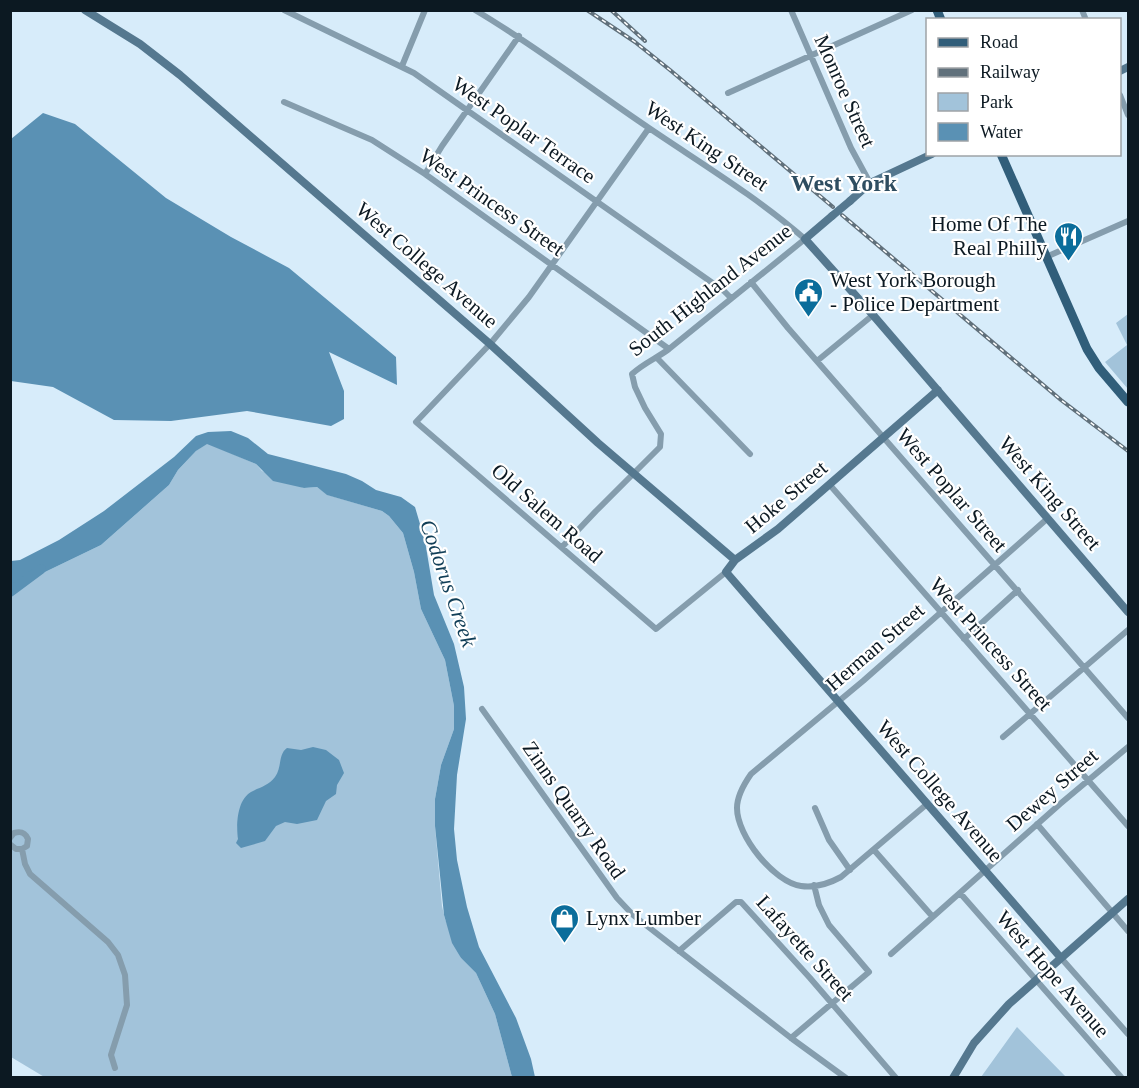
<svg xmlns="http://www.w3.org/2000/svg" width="1139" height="1088" font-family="Georgia,serif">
<rect width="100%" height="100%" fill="#d7ecfa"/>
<path fill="#a2c3da" d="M 1128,314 L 1128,389 L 1105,362 L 1127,345 L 1116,323 Z
M 207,443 L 256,464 L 262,471 L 304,488 L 317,487 L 328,495 L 382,511 L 389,516 L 403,533 L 414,572 L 421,609 L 445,660 L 454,706 L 454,729 L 441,765 L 435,799 L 435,826 L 442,906 L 445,919 L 461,958 L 476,973 L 495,1014 L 512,1077 L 46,1078 L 11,1057 L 11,587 L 21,579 L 45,572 L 101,545 L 169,485 L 178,470 L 196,451 Z
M 1017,1027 L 1066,1077 L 981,1077 Z"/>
<path fill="#5a91b4" d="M 43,113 L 75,124 L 166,198 L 231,237 L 289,268 L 396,357 L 397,385 L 329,352 L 344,391 L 344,419 L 331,426 L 247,411 L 171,421 L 114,420 L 53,387 L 11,381 L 11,139 Z
M 231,431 L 248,438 L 268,454 L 346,474 L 362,481 L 376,490 L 401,497 L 415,507 L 425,541 L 434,595 L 454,644 L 464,687 L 466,719 L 457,775 L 454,829 L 457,860 L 467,907 L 479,947 L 516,1018 L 531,1059 L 535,1077 L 512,1077 L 495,1014 L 476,973 L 461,958 L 452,943 L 444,915 L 435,826 L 435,799 L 441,765 L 454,729 L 454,706 L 445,660 L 421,609 L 414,572 L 403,533 L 389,516 L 382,511 L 327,495 L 317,487 L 304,488 L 273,481 L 256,464 L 207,444 L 196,451 L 178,470 L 169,485 L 101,545 L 45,572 L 21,579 L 11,587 L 11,561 L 20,560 L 59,540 L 104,511 L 174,457 L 196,436 L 208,432 Z
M 287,748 L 301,750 L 313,747 L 326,750 L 339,760 L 344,773 L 337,785 L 336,794 L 326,801 L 317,820 L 297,824 L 285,822 L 276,826 L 265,841 L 241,848 L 236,843 L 238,839 C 236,825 237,800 251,792 C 260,787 268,786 275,777 C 282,768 278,754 287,748 Z"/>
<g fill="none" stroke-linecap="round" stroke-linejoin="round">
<path stroke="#5a91b4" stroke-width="10" d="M 10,592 L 41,569"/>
<path stroke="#859dad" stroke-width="6" d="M 284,10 L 414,73 L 724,291 L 731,298
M 475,10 C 536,46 591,89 649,128 C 702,164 757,197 805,239 L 669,349 C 657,358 644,363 632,374 L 635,387 L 645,408 L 661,434 L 660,447 L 596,511 L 562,547
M 791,10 L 851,148 L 870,183
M 1082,10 L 1086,20
M 402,66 L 425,10
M 728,93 L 912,10
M 1120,95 L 1128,115
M 284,102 L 372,140 L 425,174 L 669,349
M 649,128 L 529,297 L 490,344 L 416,422 L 656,629 L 726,572
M 425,174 L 442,146 L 519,36
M 1046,257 L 1128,221
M 751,282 L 788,328 L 1128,718
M 657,358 L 750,454
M 817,361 L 873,315
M 829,484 L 1128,826
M 964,639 L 1018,590
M 482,709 L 617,898 L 633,915 L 791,1038 L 846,1078
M 1003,737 L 1128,630
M 927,804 L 841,877 C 830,883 815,888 801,886 C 774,882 737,836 737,808 C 737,796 744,784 751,774 L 863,681 L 1048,518
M 815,808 L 829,840 L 850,870
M 1037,824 L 1128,931
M 10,838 L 14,833 C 21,831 25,832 28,839 L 27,846 L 22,849 L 16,849 L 11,845
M 22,849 L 25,864 L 30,874 L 108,942 L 118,955 L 125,975 L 127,1005 L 111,1055 L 115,1068
M 874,850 L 932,916
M 960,893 L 1121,1077
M 679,951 L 736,902 L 741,902 L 810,978 L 896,1078
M 891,954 L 1060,804 L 1128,747
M 1061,958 L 1128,1034
M 791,1038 L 869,972 L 829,925 L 819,905 L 814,885"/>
<path stroke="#55788f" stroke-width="8" d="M 85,10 L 140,44 L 180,75 L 490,344 L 598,443 L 735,560
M 1120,71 L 1128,67
M 850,201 L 870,183 L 932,154
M 832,216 L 805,239 L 873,315 L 1128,612
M 938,390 L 778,529 L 735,560 L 726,572 L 1061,958
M 953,1078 L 974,1043 L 1009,1004 L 1128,899"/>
<path stroke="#315e7a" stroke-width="9" d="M 937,10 L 941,20
M 1001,154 L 1087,349 L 1099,368 L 1128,402"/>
<defs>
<path id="rail" d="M 587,10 L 635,42 L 670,70 L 833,207
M 611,10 L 645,41
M 842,215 L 1061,400 L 1128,451"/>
</defs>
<use href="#rail" stroke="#60707b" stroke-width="4"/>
<use href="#rail" stroke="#fff" stroke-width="1.5" stroke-dasharray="4.5" stroke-linecap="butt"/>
<path stroke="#55788f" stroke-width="8" d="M 832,216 L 850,201"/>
</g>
<defs>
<symbol id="restaurant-pin" viewBox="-11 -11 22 30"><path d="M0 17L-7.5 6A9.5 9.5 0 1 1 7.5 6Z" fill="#0b6d9b" stroke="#fff"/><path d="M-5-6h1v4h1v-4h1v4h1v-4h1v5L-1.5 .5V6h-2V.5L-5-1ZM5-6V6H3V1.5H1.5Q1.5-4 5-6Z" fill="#fff"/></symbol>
<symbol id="civic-pin" viewBox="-11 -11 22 30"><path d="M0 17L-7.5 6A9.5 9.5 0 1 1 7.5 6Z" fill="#0b6d9b" stroke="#fff"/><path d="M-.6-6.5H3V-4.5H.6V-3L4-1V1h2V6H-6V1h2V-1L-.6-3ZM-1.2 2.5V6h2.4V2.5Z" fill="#fff"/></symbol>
<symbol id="shop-pin" viewBox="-11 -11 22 30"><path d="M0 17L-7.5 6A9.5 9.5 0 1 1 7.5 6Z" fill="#0b6d9b" stroke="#fff"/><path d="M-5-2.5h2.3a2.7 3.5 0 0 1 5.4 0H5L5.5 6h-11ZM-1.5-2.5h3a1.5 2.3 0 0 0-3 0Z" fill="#fff"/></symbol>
</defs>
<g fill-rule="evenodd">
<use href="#restaurant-pin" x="1052" y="220" width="33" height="45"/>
<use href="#civic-pin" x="792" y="276" width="33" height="45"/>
<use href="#shop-pin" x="548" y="902" width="33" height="45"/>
</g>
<g text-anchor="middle" stroke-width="4.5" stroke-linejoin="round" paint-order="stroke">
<g font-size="21" fill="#0c1922" stroke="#fff">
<text transform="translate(845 91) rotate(66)" y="7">Monroe Street</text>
<text transform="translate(524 130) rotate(35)" y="7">West Poplar Terrace</text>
<text transform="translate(707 146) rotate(34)" y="7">West King Street</text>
<text transform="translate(492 202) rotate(35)" y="7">West Princess Street</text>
<text transform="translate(427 265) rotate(41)" y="7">West College Avenue</text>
<text transform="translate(710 290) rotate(-38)" y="7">South Highland Avenue</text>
<text transform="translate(952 490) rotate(49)" y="7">West Poplar Street</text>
<text transform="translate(1050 493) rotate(49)" y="7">West King Street</text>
<text transform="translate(786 497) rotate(-40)" y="7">Hoke Street</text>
<text transform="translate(547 513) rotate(41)" y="7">Old Salem Road</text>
<text transform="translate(991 644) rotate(48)" y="7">West Princess Street</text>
<text transform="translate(875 647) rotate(-41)" y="7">Herman Street</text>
<text transform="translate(1052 790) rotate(-41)" y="7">Dewey Street</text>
<text transform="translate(940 791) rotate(49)" y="7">West College Avenue</text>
<text transform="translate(574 810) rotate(55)" y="7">Zinns Quarry Road</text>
<text transform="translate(805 948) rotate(48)" y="7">Lafayette Street</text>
<text transform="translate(1053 974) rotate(49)" y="7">West Hope Avenue</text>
</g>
<g font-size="21" fill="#0c1922" stroke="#fff" text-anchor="start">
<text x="1047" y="231" text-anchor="end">Home Of The<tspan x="1047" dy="24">Real Philly</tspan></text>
<text x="830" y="287">West York Borough<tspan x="830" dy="24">- Police Department</tspan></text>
<text x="586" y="925">Lynx Lumber</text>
</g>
<g font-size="22" font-style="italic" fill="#103e57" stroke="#fff">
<text transform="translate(449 583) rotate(71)" y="8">Codorus Creek</text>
</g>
<g font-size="24" font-weight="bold" fill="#2e4d60" stroke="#fff">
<text x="844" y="191">West York</text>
</g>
</g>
<rect width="1139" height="1088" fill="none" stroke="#0c1922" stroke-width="24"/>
<rect x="926" y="18" width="195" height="138" fill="#ffffff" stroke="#9ea3a7" stroke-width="1.5"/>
<rect x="938" y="38" width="30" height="9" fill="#315e7a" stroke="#9ea3a7" stroke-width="1.5"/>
<text x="980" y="48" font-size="18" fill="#0c1922">Road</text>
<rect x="938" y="68" width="30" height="9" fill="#60707b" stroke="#9ea3a7" stroke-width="1.5"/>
<text x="980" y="78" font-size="18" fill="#0c1922">Railway</text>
<rect x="938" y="93" width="30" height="18" fill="#a2c3da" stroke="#9ea3a7" stroke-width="1.5"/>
<text x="980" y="108" font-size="18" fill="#0c1922">Park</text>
<rect x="938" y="123" width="30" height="18" fill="#5a91b4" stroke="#9ea3a7" stroke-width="1.5"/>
<text x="980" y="138" font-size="18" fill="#0c1922">Water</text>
</svg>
